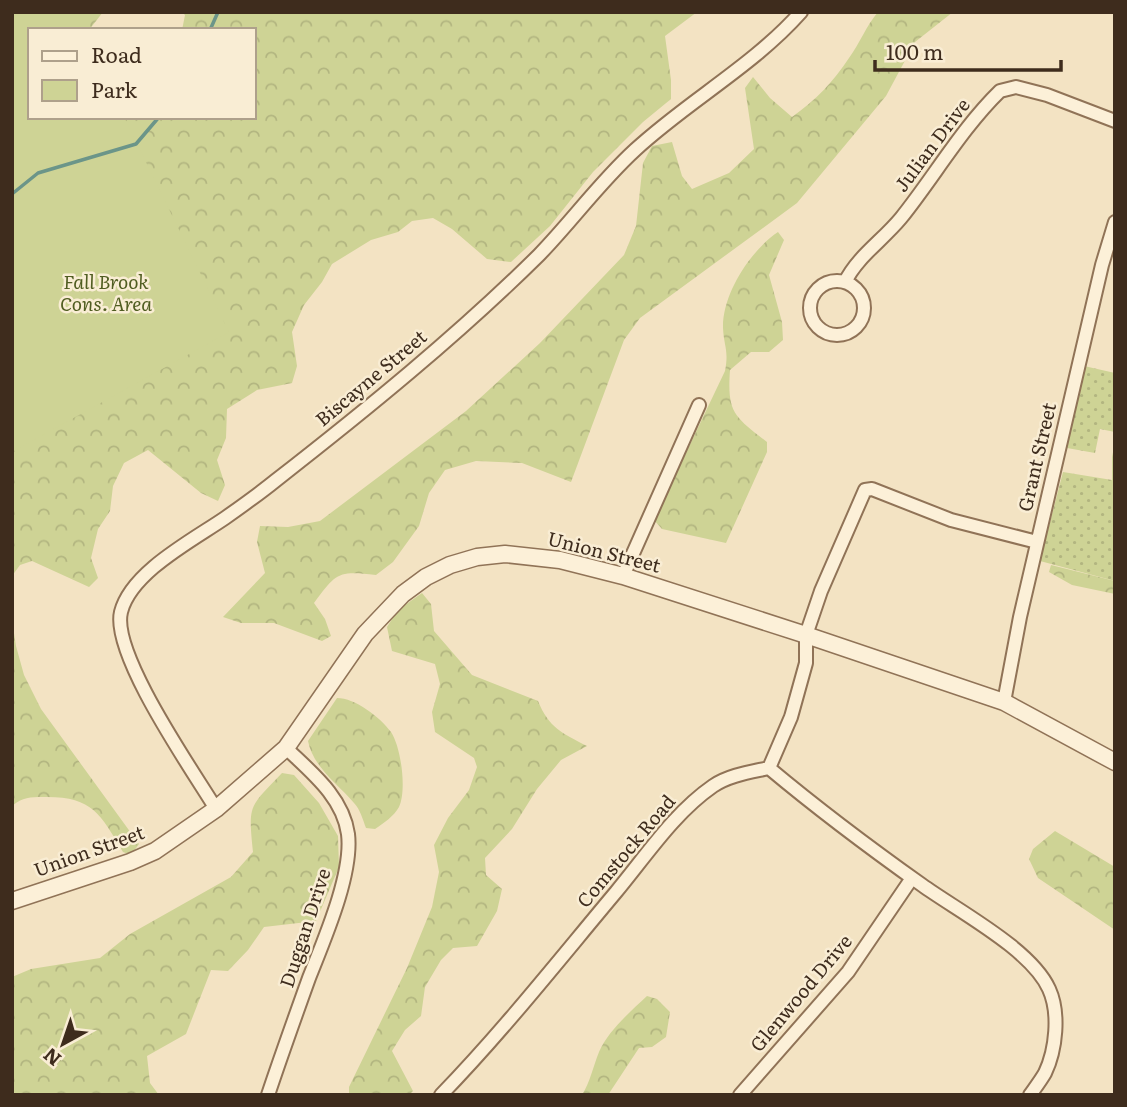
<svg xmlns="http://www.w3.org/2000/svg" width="1127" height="1107" font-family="Literata,serif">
<defs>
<pattern id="grass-dots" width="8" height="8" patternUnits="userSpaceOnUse" patternTransform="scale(1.75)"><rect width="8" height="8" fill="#ced395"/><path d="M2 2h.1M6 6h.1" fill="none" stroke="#b2b580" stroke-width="1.8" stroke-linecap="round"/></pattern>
<pattern id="forest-crowns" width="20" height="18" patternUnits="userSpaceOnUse" patternTransform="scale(1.75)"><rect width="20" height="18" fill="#ced395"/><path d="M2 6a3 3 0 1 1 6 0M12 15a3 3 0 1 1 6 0" fill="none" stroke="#b2b580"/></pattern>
</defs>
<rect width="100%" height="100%" fill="#f3e3c3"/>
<path fill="url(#grass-dots)" d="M 1084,366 L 1115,373 L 1115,432 L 1100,429 L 1095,453 L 1067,448 Z
M 1115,442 L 1115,581 L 1040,561 L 1063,472 L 1112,480 L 1112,457 Z"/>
<path fill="url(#forest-crowns)" d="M 12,12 L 103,12 L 89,30 L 30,30 L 30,117 L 254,117 L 254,30 L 182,30 L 185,15 L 182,12 L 697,12 L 665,36 L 671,80 L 671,99 L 643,122 L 593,172 L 550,226 L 511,262 L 487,259 L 452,229 L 433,218 L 412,221 L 398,232 L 371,240 L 332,264 L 322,282 L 304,305 L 292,332 L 297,366 L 292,383 L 257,390 L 227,409 L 226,438 L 217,460 L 225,485 L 218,501 L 201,493 L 148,450 L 124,463 L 113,486 L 110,511 L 98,529 L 91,558 L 98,578 L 89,587 L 32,561 L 20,565 L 12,576 Z
M 878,12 L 953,12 L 915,42 L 886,96 L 797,203 L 640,318 L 624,340 L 571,482 L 522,463 L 476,461 L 445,470 L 429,493 L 419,526 L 393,562 L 376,575 C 338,571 337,572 314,603 L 325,619 L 331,636 L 322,641 L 274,623 L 241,623 L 223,617 L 265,573 L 257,542 L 260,526 L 288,527 L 320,521 L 466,411 L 540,343 L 624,255 L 636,226 L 643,163 L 652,146 L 672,142 L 682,176 L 692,189 L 729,173 L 754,149 L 745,88 L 753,77 L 770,98 L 792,117 C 816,100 833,82 849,58 C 860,43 866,26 878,12 Z
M 778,232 L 784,240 L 769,275 L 782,322 L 783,340 L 769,352 L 751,352 L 730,370 C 727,413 734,416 767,442 L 767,452 L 726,543 L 662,529 L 654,520 L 725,371 C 729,350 724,347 723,328 C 722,294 751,250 778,232 Z
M 1051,565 L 1115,581 L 1115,594 L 1072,585 L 1049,572 Z
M 422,593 L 431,604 L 434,631 L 472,675 L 538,701 C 549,728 562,733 587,746 L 561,760 L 537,789 L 512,829 L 485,858 L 486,875 L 502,889 L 497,911 L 477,946 L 453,948 L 441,960 L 425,987 L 421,1016 L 405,1030 L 392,1051 L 413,1091 L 409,1095 L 349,1095 L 349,1087 L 407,968 L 432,907 L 439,872 L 434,845 L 448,818 L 469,790 L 477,767 L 474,758 L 435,732 L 432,712 L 440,684 L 435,664 L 392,651 L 387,627 L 398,610 Z
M 12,620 L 16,646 L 24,675 L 41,709 L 139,844 L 131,855 L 123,852 C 100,813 92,796 43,797 C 30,797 23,797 12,806 Z
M 337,698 C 355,698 380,717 391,732 C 401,747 407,790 399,807 C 394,816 384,823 375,829 L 366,828 C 363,820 360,809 354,803 C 338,784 313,767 308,741 Z
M 282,773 L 294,775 L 319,803 L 338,836 L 339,867 L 316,921 L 264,927 L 248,950 L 228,971 L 211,970 L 186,1034 L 147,1056 L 150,1083 L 159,1095 L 12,1095 L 12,977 L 31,969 L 100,958 L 130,934 L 231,877 L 253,852 C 248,803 249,808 282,773 Z
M 1055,831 L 1115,867 L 1115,930 L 1038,878 L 1029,859 L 1033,849 Z
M 647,996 L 657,999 L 670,1012 L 666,1037 L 652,1047 L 639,1048 L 608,1095 L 582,1095 C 590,1082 593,1067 599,1052 C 608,1031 630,1012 647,996 Z"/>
<path fill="#ced395" d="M 12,12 L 73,12 L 82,30 L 30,30 L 30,117 L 124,117 L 229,332 L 12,452 Z"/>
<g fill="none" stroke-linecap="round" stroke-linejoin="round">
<path stroke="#6b9589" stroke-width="3.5" d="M 210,30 L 218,12
M 12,194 L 38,173 L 136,144 L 159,117"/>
<defs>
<path id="minor" d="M810 308a27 27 0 1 1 54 0a27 27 0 1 1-54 0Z
M 845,282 C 858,256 882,241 901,218 C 934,177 962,128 1000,91 L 1016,87 L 1047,95 L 1115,121
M 623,576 L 699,405
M 1004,702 L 1020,617 L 1102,265 L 1115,222
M 769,768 C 818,809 870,848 922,885 C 958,911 1031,949 1049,989 C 1060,1013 1056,1050 1045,1073 C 1041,1080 1035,1088 1030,1095
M 216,809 C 193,771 111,654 121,612 C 131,572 193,540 225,518 C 242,506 259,494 275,481 C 366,410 457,336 539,255 C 572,221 600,182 635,150 C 688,101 753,66 801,12
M 268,1095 C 281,1056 295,1017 309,978 C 324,940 353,874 348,834 C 343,797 311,772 286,748
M 441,1095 C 503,1031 559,960 616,892 C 646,856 674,813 713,786 C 729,775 751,772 769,768 L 791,717 L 806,663 L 806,635 L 821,591 L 865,490 L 872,489 L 951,520 L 1037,542
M 740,1095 L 848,972 L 912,878"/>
<path id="tertiary" d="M 12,901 L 130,862 L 155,851 L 216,809 L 286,748 L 365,634 L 403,594 L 426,577 L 450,565 L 477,557 L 505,554 L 560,560 L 623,576 L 806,635 L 1004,702 L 1115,762"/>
</defs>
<use href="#minor" stroke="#907357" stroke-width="16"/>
<use href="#tertiary" stroke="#907357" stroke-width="19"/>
<use href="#minor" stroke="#fcf0d8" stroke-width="12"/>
<use href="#tertiary" stroke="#fcf0d8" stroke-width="16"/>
</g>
<g text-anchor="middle" stroke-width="5" stroke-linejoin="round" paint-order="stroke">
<g font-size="19" fill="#3e2c1d" stroke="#f9edd4">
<text transform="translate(932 145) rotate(-53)" y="7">Julian Drive</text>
<text transform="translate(371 378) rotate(-40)" y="7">Biscayne Street</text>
<text transform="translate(1037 457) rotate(-77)" y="7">Grant Street</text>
<text transform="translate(604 552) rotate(14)" y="7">Union Street</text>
<text transform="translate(89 851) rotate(-20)" y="7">Union Street</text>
<text transform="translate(626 851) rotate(-50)" y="7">Comstock Road</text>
<text transform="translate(305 928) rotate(-72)" y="7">Duggan Drive</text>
<text transform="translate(801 993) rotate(-50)" y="7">Glenwood Drive</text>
</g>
<g font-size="19" font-style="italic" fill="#505d21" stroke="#f9edd4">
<text x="106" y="289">Fall Brook<tspan x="106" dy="22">Cons. Area</tspan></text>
</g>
</g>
<rect width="1127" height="1107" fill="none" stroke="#3e2c1d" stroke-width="28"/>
<rect x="28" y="28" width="228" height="91" fill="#f9edd4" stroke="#aea08b" stroke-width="2"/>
<rect x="42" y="51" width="35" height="10" fill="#fcf0d8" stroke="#aea08b" stroke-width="2"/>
<text x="91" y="63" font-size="21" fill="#3e2c1d">Road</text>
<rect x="42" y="80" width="35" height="21" fill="#ced395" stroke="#aea08b" stroke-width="2"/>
<text x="91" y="98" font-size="21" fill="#3e2c1d">Park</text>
<g transform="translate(63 1044) rotate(220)" stroke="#f9edd4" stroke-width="5" paint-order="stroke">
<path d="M0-5L12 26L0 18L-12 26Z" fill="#3e2c1d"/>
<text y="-10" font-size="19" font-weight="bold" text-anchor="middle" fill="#3e2c1d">N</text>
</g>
<path d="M875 60v10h186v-10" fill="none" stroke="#3e2c1d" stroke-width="3.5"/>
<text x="886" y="60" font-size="21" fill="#3e2c1d" stroke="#f9edd4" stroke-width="5" paint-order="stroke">100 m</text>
</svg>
